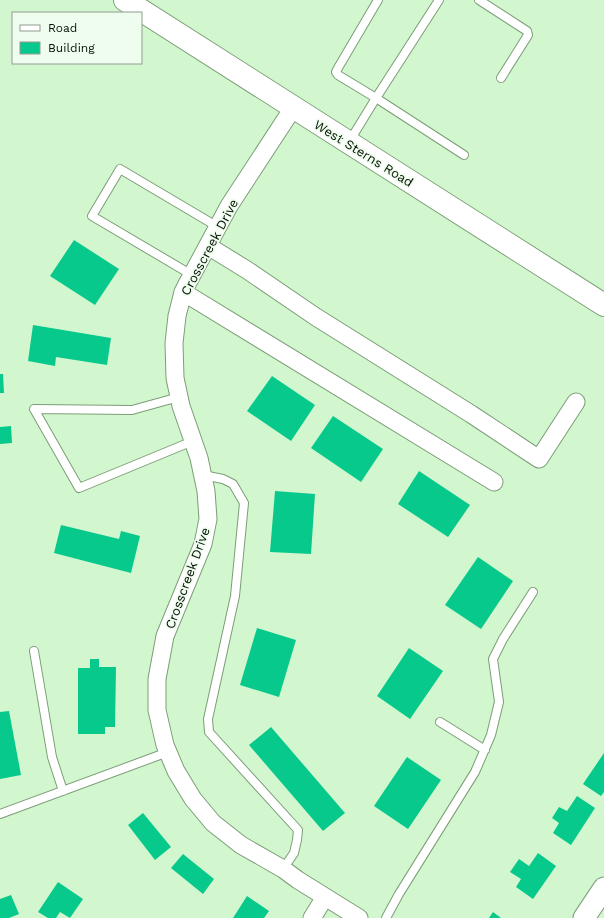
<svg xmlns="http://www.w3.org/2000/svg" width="604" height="918" font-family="'Work Sans',sans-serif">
<rect width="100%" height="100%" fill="#d2f7ce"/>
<path fill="#08c98c" d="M 74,240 L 119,269 L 95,305 L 50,276 Z
M 33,325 L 111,338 L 107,365 L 56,357 L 55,366 L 28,361 Z
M 0,374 L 3,374 L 4,393 L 0,393 Z
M 272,376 L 315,405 L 291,441 L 247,411 Z
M 333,416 L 383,449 L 361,482 L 311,448 Z
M 11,426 L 12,443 L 0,444 L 0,427 Z
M 419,471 L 470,505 L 448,537 L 398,504 Z
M 275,491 L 315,494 L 311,554 L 270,552 Z
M 61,525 L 119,539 L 121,531 L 140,536 L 131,573 L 54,553 Z
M 478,557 L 513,581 L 481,629 L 445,605 Z
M 257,628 L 296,640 L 279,697 L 240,685 Z
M 409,648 L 443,671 L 410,719 L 377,696 Z
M 90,659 L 99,659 L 99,667 L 116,667 L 115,727 L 105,727 L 105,734 L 78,734 L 78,668 L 90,668 Z
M 9,711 L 21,775 L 0,779 L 0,712 Z
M 271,727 L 345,813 L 323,831 L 249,745 Z
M 604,753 L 604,792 L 601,796 L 583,784 Z
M 407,757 L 441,780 L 408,829 L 374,806 Z
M 577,796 L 595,808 L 571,845 L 553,833 L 559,823 L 552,818 L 559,807 L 567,811 Z
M 143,813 L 171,847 L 155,860 L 128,825 Z
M 538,853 L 556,866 L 533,899 L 516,887 L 521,879 L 510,872 L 519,859 L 529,866 Z
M 183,854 L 214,879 L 203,894 L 171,868 Z
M 58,882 L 83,899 L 70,918 L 60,912 L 56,918 L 48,918 L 38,912 Z
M 11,895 L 19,914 L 9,918 L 0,918 L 0,899 Z
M 247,896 L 269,911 L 264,918 L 233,918 Z
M 493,912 L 501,918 L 489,918 Z"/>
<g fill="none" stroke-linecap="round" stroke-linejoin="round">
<defs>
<path id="service" d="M 378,0 L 338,68 L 336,72 L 338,75 L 376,98 L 439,0
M 479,0 L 527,31 L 528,35 L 501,78
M 349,142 L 376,98 L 464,155
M 192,275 L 92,216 L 120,169 L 218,227
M 179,397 L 132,410 L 34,409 L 79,488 L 193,441
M 203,475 L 223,479 L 233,484 L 244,503 L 235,596 L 208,719 L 209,732 L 298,830 L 297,840 L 294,853 L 283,869
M 34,651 L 52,757 L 63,791
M 440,722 L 485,750
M 0,814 L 168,752
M 386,918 L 399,894 L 475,772 L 491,735 L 499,702 L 493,659 L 503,639 L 533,592"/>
<path id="minor" d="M 293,108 L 229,206 L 186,286 L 183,292 L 177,316 L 174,343 L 175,378 L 181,406 L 199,458 L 206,491 L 208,519 L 203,544 L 165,636 L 157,679 L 157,710 L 165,745 L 176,771 L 193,799 L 213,823 L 241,845 L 283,869 L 298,880 L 359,918
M 208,246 L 247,270 L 316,317 L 471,414 L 539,459 L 576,402
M 183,292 L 494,482
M 312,918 L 325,897"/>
<path id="tertiary" d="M 584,918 L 604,888"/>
<path id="secondary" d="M 125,0 L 604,305"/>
</defs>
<use href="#service" stroke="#7c9d78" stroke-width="10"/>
<use href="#minor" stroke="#7c9d78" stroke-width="19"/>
<use href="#tertiary" stroke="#7c9d78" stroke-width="23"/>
<use href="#secondary" stroke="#7c9d78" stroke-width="24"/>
<use href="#service" stroke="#fff" stroke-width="8"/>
<use href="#minor" stroke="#fff" stroke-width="17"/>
<use href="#tertiary" stroke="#fff" stroke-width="21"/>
<use href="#secondary" stroke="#fff" stroke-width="22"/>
</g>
<g text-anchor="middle" stroke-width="3.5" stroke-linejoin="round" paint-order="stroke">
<g font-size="13" fill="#051004" stroke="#eefded">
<text transform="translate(364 153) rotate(32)" y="5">West Sterns Road</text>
<text transform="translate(209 247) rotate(-62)" y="5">Crosscreek Drive</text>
<text transform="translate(187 578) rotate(-70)" y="5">Crosscreek Drive</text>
</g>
</g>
<rect x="12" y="12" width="130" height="52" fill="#eefded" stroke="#919e90"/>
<rect x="20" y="25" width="20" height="6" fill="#ffffff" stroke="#919e90"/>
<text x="48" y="32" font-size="12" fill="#051004">Road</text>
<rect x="20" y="42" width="20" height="12" fill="#08c98c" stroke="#919e90"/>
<text x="48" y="52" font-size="12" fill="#051004">Building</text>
</svg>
